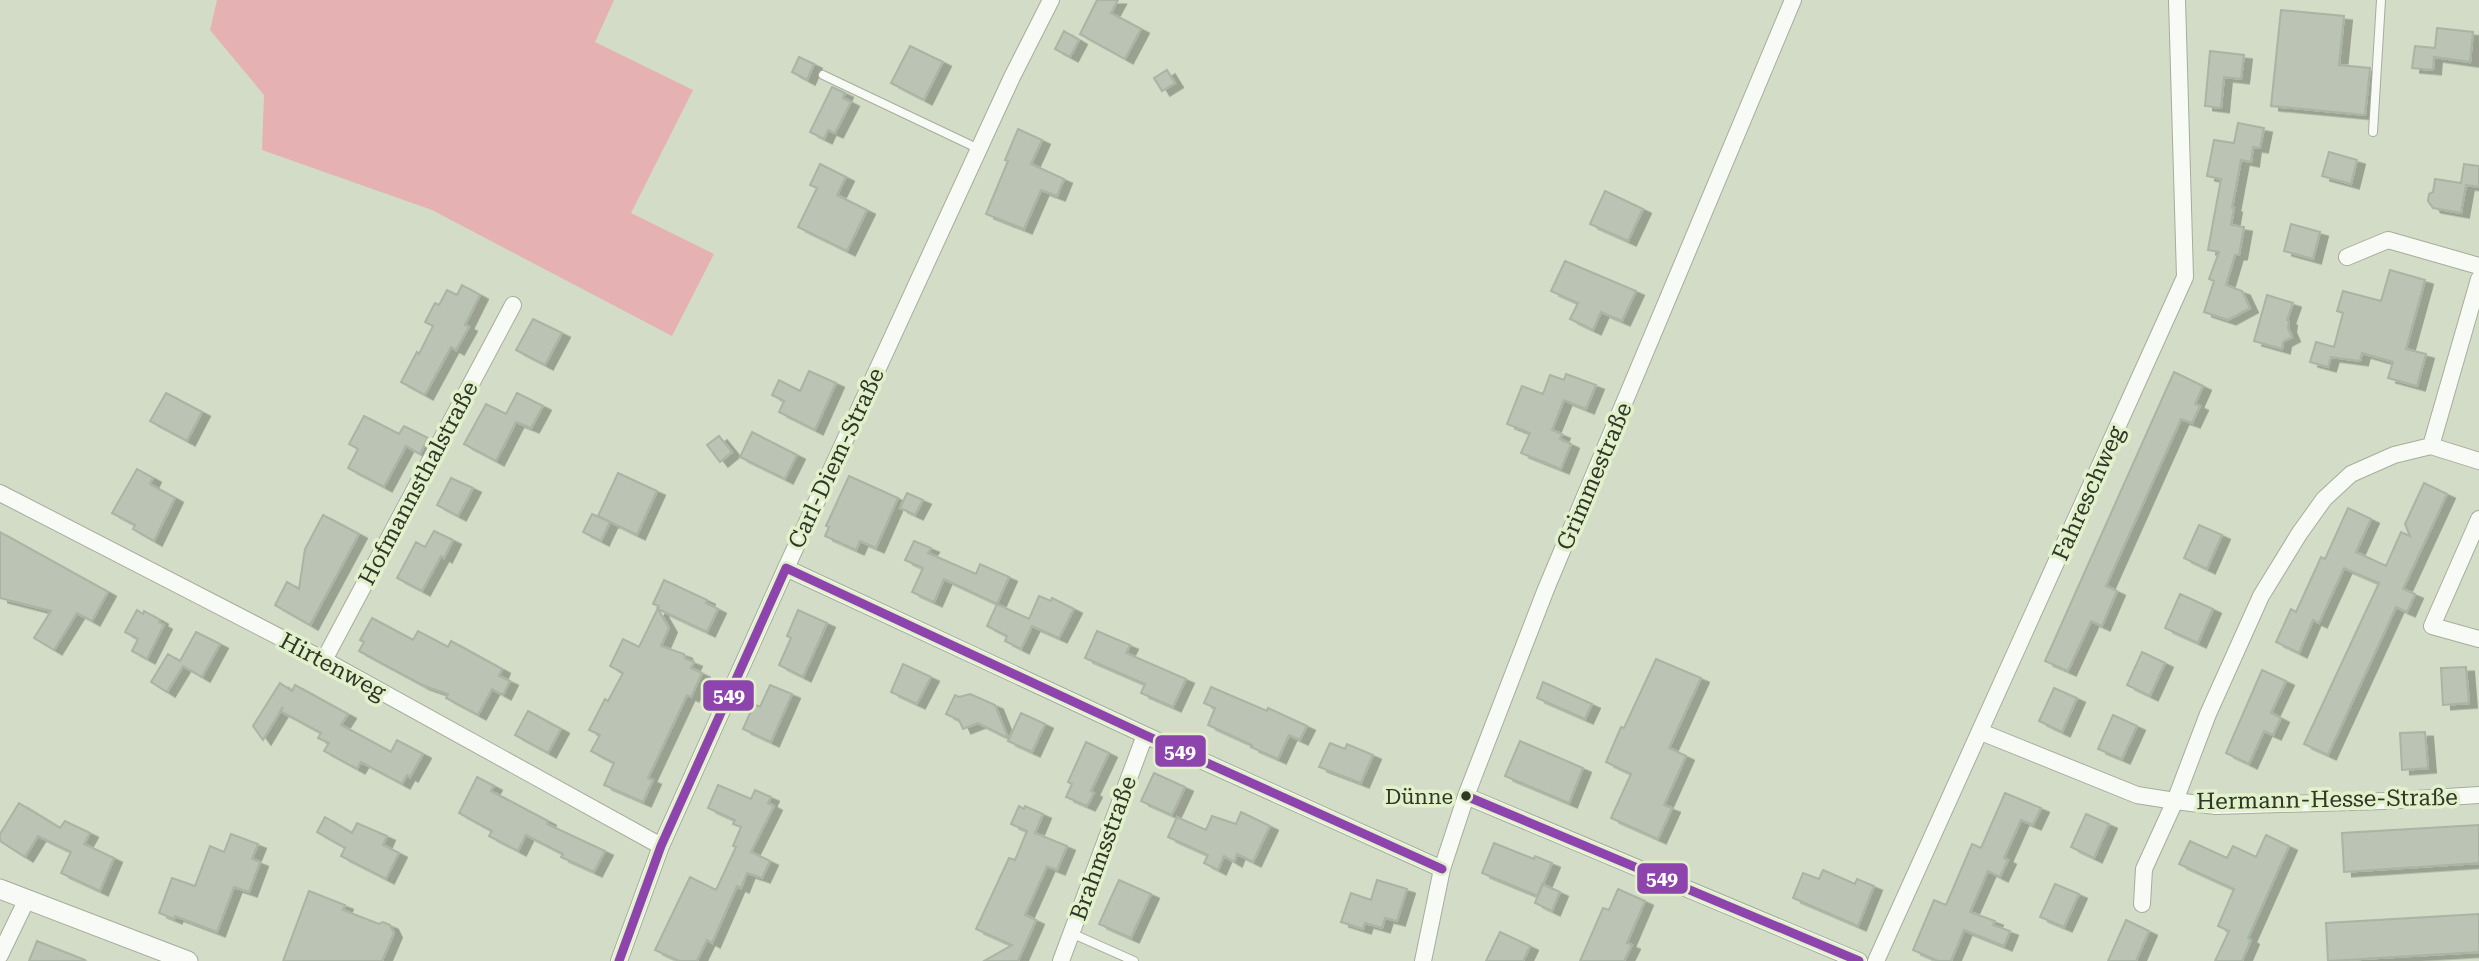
<svg xmlns="http://www.w3.org/2000/svg" width="2479" height="961" font-family="'Roboto Serif',serif">
<defs>
<filter id="shadow"><feDropShadow dx="8" dy="4.5" stdDeviation="0" flood-color="#0004"/></filter>
</defs>
<rect width="100%" height="100%" fill="#d3dcc6"/>
<path fill="#e6b1b3" d="M 217,0 L 614,0 L 595,42 L 693,90 L 631,213 L 714,254 L 672,336 L 432,210 L 262,150 L 264,95 L 210,30 Z"/>
<path fill="#bac3b4" stroke="#aab4a4" stroke-width="2" filter="url(#shadow)" d="M 1097,0 L 1118,0 L 1111,13 L 1141,29 L 1125,59 L 1080,34 Z
M 2281,10 L 2344,16 L 2339,65 L 2370,68 L 2365,115 L 2271,106 Z
M 2437,28 L 2473,32 L 2470,62 L 2434,57 L 2433,70 L 2412,68 L 2415,46 L 2435,48 Z
M 1064,31 L 1079,40 L 1070,57 L 1055,49 Z
M 910,46 L 943,62 L 924,100 L 891,83 Z
M 2210,51 L 2244,55 L 2241,79 L 2224,77 L 2221,108 L 2205,106 Z
M 799,57 L 814,64 L 807,80 L 792,72 Z
M 1167,70 L 1175,83 L 1162,91 L 1154,78 Z
M 832,87 L 845,93 L 843,98 L 851,102 L 835,133 L 828,130 L 824,139 L 810,132 Z
M 2238,123 L 2264,128 L 2260,148 L 2253,147 L 2251,162 L 2241,160 L 2232,208 L 2234,208 L 2231,225 L 2244,227 L 2239,255 L 2235,255 L 2226,285 L 2242,291 L 2250,308 L 2228,320 L 2204,312 L 2214,281 L 2209,279 L 2219,252 L 2208,250 L 2221,179 L 2207,176 L 2214,140 L 2234,143 Z
M 1018,129 L 1042,140 L 1031,164 L 1064,179 L 1057,196 L 1041,190 L 1024,229 L 986,214 L 1008,161 L 1005,160 Z
M 2329,152 L 2357,160 L 2351,184 L 2322,176 Z
M 820,164 L 846,177 L 837,195 L 867,210 L 847,251 L 798,227 L 817,188 L 810,185 Z
M 2464,164 L 2479,166 L 2479,187 L 2466,185 L 2461,213 L 2433,208 L 2428,201 L 2429,194 L 2433,192 L 2435,179 L 2461,183 Z
M 1605,191 L 1643,209 L 1628,241 L 1590,224 Z
M 2291,224 L 2320,232 L 2313,259 L 2284,251 Z
M 1565,261 L 1636,291 L 1622,321 L 1601,312 L 1593,330 L 1570,319 L 1578,303 L 1551,291 Z
M 2390,270 L 2425,280 L 2406,349 L 2426,354 L 2417,386 L 2388,378 L 2393,362 L 2362,353 L 2360,361 L 2331,357 L 2328,367 L 2310,362 L 2316,342 L 2334,347 L 2343,313 L 2337,311 L 2343,291 L 2381,301 Z
M 462,285 L 480,295 L 465,325 L 469,327 L 456,350 L 451,347 L 425,395 L 401,382 L 417,352 L 419,354 L 433,326 L 425,322 L 435,303 L 439,305 L 447,290 L 457,295 Z
M 2267,295 L 2293,303 L 2287,320 L 2289,321 L 2288,328 L 2292,337 L 2283,342 L 2282,349 L 2254,341 Z
M 533,319 L 562,333 L 545,365 L 516,350 Z
M 809,371 L 836,383 L 815,430 L 779,412 L 784,401 L 772,395 L 779,380 L 800,391 Z
M 2174,372 L 2203,386 L 2195,404 L 2200,406 L 2192,423 L 2181,419 L 2106,586 L 2117,591 L 2102,626 L 2091,621 L 2068,671 L 2045,661 Z
M 1566,374 L 1596,385 L 1586,409 L 1564,400 L 1552,430 L 1562,434 L 1560,439 L 1571,444 L 1561,469 L 1521,453 L 1530,433 L 1507,424 L 1522,386 L 1543,394 L 1550,375 L 1564,380 Z
M 166,393 L 202,412 L 187,441 L 150,421 Z
M 517,393 L 543,406 L 531,428 L 516,422 L 496,461 L 464,444 L 486,404 L 506,414 Z
M 364,416 L 399,434 L 404,426 L 428,438 L 420,454 L 406,446 L 384,487 L 348,468 L 358,449 L 349,444 Z
M 752,432 L 797,455 L 785,479 L 740,457 Z
M 719,436 L 732,452 L 720,462 L 707,445 Z
M 137,469 L 153,478 L 150,484 L 175,498 L 154,541 L 133,529 L 135,525 L 112,513 Z
M 618,473 L 657,491 L 637,535 L 598,516 Z
M 849,476 L 898,498 L 876,548 L 860,541 L 856,550 L 825,536 L 829,527 L 826,526 Z
M 451,478 L 473,488 L 458,516 L 437,505 Z
M 2424,483 L 2447,494 L 2403,589 L 2415,594 L 2407,612 L 2396,607 L 2328,755 L 2304,744 L 2379,583 L 2344,568 L 2319,623 L 2313,620 L 2299,653 L 2276,642 L 2291,609 L 2296,612 L 2321,557 L 2325,559 L 2348,508 L 2371,519 L 2356,552 L 2386,566 L 2401,532 L 2410,536 L 2405,524 Z
M 907,493 L 923,500 L 915,515 L 900,508 Z
M 592,514 L 610,522 L 601,541 L 583,532 Z
M 323,515 L 359,534 L 310,625 L 275,605 L 287,582 L 299,589 L 305,549 Z
M 2199,525 L 2222,535 L 2207,569 L 2184,558 Z
M 434,531 L 453,540 L 444,558 L 441,556 L 422,591 L 397,578 L 416,542 L 425,547 Z
M 0,532 L 108,592 L 92,621 L 77,613 L 54,650 L 34,638 L 51,611 L 0,598 Z
M 914,541 L 931,548 L 928,553 L 976,574 L 980,564 L 1009,577 L 997,604 L 944,579 L 934,602 L 912,592 L 923,568 L 905,560 Z
M 664,580 L 707,600 L 706,603 L 718,609 L 707,632 L 658,609 L 669,628 L 661,646 L 684,654 L 686,659 L 694,662 L 691,668 L 702,673 L 691,697 L 687,695 L 648,778 L 653,780 L 643,802 L 604,785 L 614,763 L 591,751 L 600,735 L 589,730 L 605,699 L 608,701 L 623,673 L 610,666 L 623,639 L 639,647 L 659,606 L 653,604 Z
M 2180,594 L 2213,609 L 2198,643 L 2165,628 Z
M 1039,596 L 1051,601 L 1052,598 L 1074,609 L 1059,638 L 1032,626 L 1021,649 L 1005,641 L 1007,636 L 987,626 L 997,604 L 1029,619 Z
M 137,610 L 143,614 L 144,611 L 160,620 L 159,622 L 164,625 L 147,659 L 132,651 L 138,639 L 125,632 Z
M 798,610 L 827,623 L 803,677 L 779,665 L 791,638 L 787,636 Z
M 372,618 L 413,640 L 418,631 L 448,647 L 451,641 L 502,669 L 499,676 L 510,681 L 503,695 L 492,689 L 478,715 L 446,698 L 448,694 L 422,685 L 359,651 L 364,642 L 360,640 Z
M 1097,631 L 1130,645 L 1126,653 L 1186,679 L 1173,707 L 1141,693 L 1145,684 L 1085,658 Z
M 196,632 L 220,644 L 202,677 L 183,666 L 167,692 L 151,682 L 168,654 L 180,661 Z
M 2142,652 L 2165,663 L 2150,696 L 2127,685 Z
M 1656,659 L 1701,678 L 1669,748 L 1686,756 L 1664,805 L 1672,808 L 1658,839 L 1611,818 L 1631,774 L 1606,762 L 1621,727 L 1624,728 Z
M 903,664 L 931,677 L 917,704 L 891,692 Z
M 2466,667 L 2469,703 L 2443,705 L 2441,668 Z
M 2262,670 L 2286,681 L 2271,713 L 2281,718 L 2273,735 L 2264,731 L 2249,764 L 2226,753 Z
M 1543,682 L 1592,704 L 1585,719 L 1537,698 Z
M 280,683 L 292,691 L 295,685 L 348,714 L 341,725 L 391,752 L 397,740 L 423,754 L 410,777 L 407,775 L 402,784 L 361,762 L 357,769 L 324,751 L 329,743 L 318,738 L 321,733 L 280,711 L 283,707 L 263,740 L 253,726 Z
M 770,685 L 792,694 L 771,742 L 743,729 L 754,704 L 760,707 Z
M 1211,687 L 1267,711 L 1268,708 L 1307,726 L 1300,740 L 1289,735 L 1278,759 L 1251,747 L 1252,745 L 1208,725 L 1215,708 L 1204,703 Z
M 2054,688 L 2077,698 L 2062,732 L 2039,721 Z
M 970,694 L 995,705 L 1008,738 L 978,723 L 963,729 L 959,720 L 946,714 L 955,695 L 959,697 Z
M 528,711 L 561,729 L 548,753 L 515,735 Z
M 1021,713 L 1045,724 L 1032,752 L 1008,741 Z
M 2113,715 L 2137,726 L 2122,759 L 2098,749 Z
M 2425,732 L 2428,768 L 2402,770 L 2400,733 Z
M 1520,741 L 1583,768 L 1569,803 L 1505,776 Z
M 1086,742 L 1109,753 L 1091,791 L 1094,793 L 1087,806 L 1066,797 L 1072,784 L 1068,782 Z
M 1330,743 L 1345,749 L 1347,744 L 1373,755 L 1361,783 L 1319,767 Z
M 1154,773 L 1185,787 L 1172,815 L 1141,801 Z
M 477,777 L 494,786 L 491,791 L 548,821 L 547,824 L 605,851 L 594,872 L 561,857 L 563,854 L 526,835 L 518,851 L 489,836 L 492,831 L 459,813 Z
M 718,785 L 751,799 L 755,790 L 771,797 L 768,803 L 774,806 L 751,852 L 770,861 L 762,878 L 747,873 L 741,888 L 737,886 L 712,943 L 707,940 L 697,961 L 679,961 L 655,950 L 690,877 L 716,890 L 736,847 L 733,846 L 741,827 L 733,824 L 735,820 L 708,808 Z
M 2005,793 L 2041,808 L 2033,825 L 2021,820 L 2004,858 L 2008,860 L 2000,877 L 1988,871 L 1970,912 L 1995,921 L 1993,925 L 2010,931 L 2004,946 L 1964,930 L 1951,961 L 1938,961 L 1913,950 L 1934,900 L 1946,905 L 1972,844 L 1981,848 Z
M 19,803 L 60,828 L 65,821 L 90,833 L 84,844 L 114,858 L 100,891 L 61,873 L 71,852 L 38,836 L 25,857 L 0,841 L 0,834 Z
M 1019,806 L 1024,809 L 1025,806 L 1043,814 L 1035,833 L 1067,846 L 1057,870 L 1047,866 L 1025,915 L 1036,920 L 1018,961 L 984,961 L 1012,945 L 976,929 L 1009,858 L 1015,860 L 1027,831 L 1011,824 Z
M 1241,812 L 1270,826 L 1253,862 L 1237,854 L 1234,862 L 1224,856 L 1218,870 L 1204,863 L 1208,855 L 1168,837 L 1177,817 L 1206,830 L 1212,816 L 1236,824 Z
M 2086,814 L 2109,824 L 2094,858 L 2071,847 Z
M 325,817 L 352,833 L 357,823 L 387,836 L 383,845 L 399,853 L 386,879 L 341,856 L 345,848 L 317,832 Z
M 2479,825 L 2479,863 L 2344,872 L 2342,833 Z
M 231,834 L 258,844 L 252,859 L 260,862 L 249,892 L 234,887 L 217,932 L 175,916 L 174,919 L 159,913 L 172,878 L 195,886 L 210,846 L 224,852 Z
M 2266,835 L 2289,846 L 2248,938 L 2251,940 L 2242,961 L 2215,961 L 2229,931 L 2218,926 L 2234,889 L 2179,864 L 2190,841 L 2227,858 L 2233,846 L 2256,857 Z
M 1494,843 L 1534,859 L 1535,856 L 1552,863 L 1538,896 L 1482,873 Z
M 1823,870 L 1855,884 L 1857,879 L 1874,886 L 1858,926 L 1793,898 L 1803,873 L 1819,879 Z
M 1119,880 L 1151,894 L 1131,938 L 1099,924 Z
M 1377,880 L 1407,889 L 1397,921 L 1385,918 L 1382,928 L 1365,923 L 1363,929 L 1341,922 L 1351,893 L 1371,900 Z
M 1542,884 L 1560,892 L 1552,911 L 1535,903 Z
M 2055,884 L 2079,894 L 2064,927 L 2040,917 Z
M 1618,889 L 1645,901 L 1627,943 L 1632,945 L 1624,961 L 1580,961 L 1603,908 L 1609,910 Z
M 309,891 L 345,905 L 343,910 L 379,924 L 383,922 L 390,925 L 394,933 L 382,961 L 283,961 Z
M 2479,914 L 2479,952 L 2328,961 L 2326,923 Z
M 2126,920 L 2149,931 L 2136,961 L 2108,961 Z
M 1500,932 L 1530,946 L 1523,961 L 1486,961 Z
M 37,941 L 85,960 L 85,961 L 29,961 Z"/>
<g fill="none" stroke-linecap="round" stroke-linejoin="round">
<defs>
<path id="service" d="M 823,75 L 979,149
M 2373,132 L 2381,0
M 1071,933 L 1134,961"/>
<path id="minor" d="M 2347,257 L 2388,240 L 2479,266
M 2431,446 L 2479,279
M 0,493 L 324,660 L 661,846
M 2479,519 L 2432,626 L 2479,639
M 786,568 L 1145,735 L 1442,869
M 324,660 L 513,305
M 1981,732 L 2137,795 L 2175,801 L 2216,806 L 2384,801 L 2479,795
M 1466,796 L 1859,961
M 2142,904 L 2144,869 L 2175,801 L 2208,714 L 2261,596 L 2299,534 L 2324,499 L 2351,474 L 2394,455 L 2431,446 L 2479,461
M 0,955 L 27,899
M 619,961 L 661,846 L 786,568 L 1012,77 L 1051,0
M 1061,961 L 1145,735
M 1423,961 L 1442,869 L 1466,796 L 1546,589 L 1793,0
M 1876,961 L 2185,277 L 2177,0"/>
<path id="tertiary" d="M 0,889 L 188,961"/>
</defs>
<use href="#service" stroke="#a6ad9c" stroke-width="10"/>
<use href="#minor" stroke="#a6ad9c" stroke-width="18"/>
<use href="#tertiary" stroke="#a6ad9c" stroke-width="21"/>
<use href="#service" stroke="#f8faf6" stroke-width="8"/>
<use href="#minor" stroke="#f8faf6" stroke-width="16"/>
<use href="#tertiary" stroke="#f8faf6" stroke-width="19"/>
<defs>
<path id="bus-1" d="M 1466,796 L 1859,961
M 619,961 L 661,846 L 786,568 L 1145,735 L 1442,869"/>
</defs>
<use href="#bus-1" stroke="#e1f1cb" stroke-width="14"/>
<use href="#bus-1" stroke="#8e44ad" stroke-width="9"/>
</g>
<circle fill="#303628" stroke="#e1f1cb" stroke-width="2.5" cx="1466" cy="796" r="6"/>
<g text-anchor="middle" stroke-width="7" stroke-linejoin="round" paint-order="stroke">
<g font-size="21" fill="#303628" stroke="#e1f1cb" text-anchor="end">
<text x="1453" y="804">Dünne</text>
</g>
<g font-size="23" fill="#303628" stroke="#e1f1cb">
<text transform="translate(836 458) rotate(-65)" y="8">Carl-Diem-Straße</text>
<text transform="translate(1594 476) rotate(-67)" y="8">Grimmestraße</text>
<text transform="translate(418 483) rotate(-62)" y="8">Hofmannsthalstraße</text>
<text transform="translate(2088 493) rotate(-66)" y="8">Fahreschweg</text>
<text transform="translate(333 666) rotate(28)" y="8">Hirtenweg</text>
<text transform="translate(2327 799) rotate(-1)" y="8">Hermann-Hesse-Straße</text>
<text transform="translate(1103 848) rotate(-70)" y="8">Brahmsstraße</text>
</g>
</g>
<g stroke="#e1f1cb" stroke-width="2.5">
<rect x="702" y="679" width="53" height="33" rx="7" fill="#8e44ad"/>
<rect x="1154" y="734" width="53" height="34" rx="7" fill="#8e44ad"/>
<rect x="1636" y="862" width="53" height="33" rx="7" fill="#8e44ad"/>
</g>
<g font-size="19" text-anchor="middle" font-weight="bold" fill="#fff">
<text x="729" y="702">549</text>
<text x="1180" y="758">549</text>
<text x="1662" y="885">549</text>
</g>
</svg>
